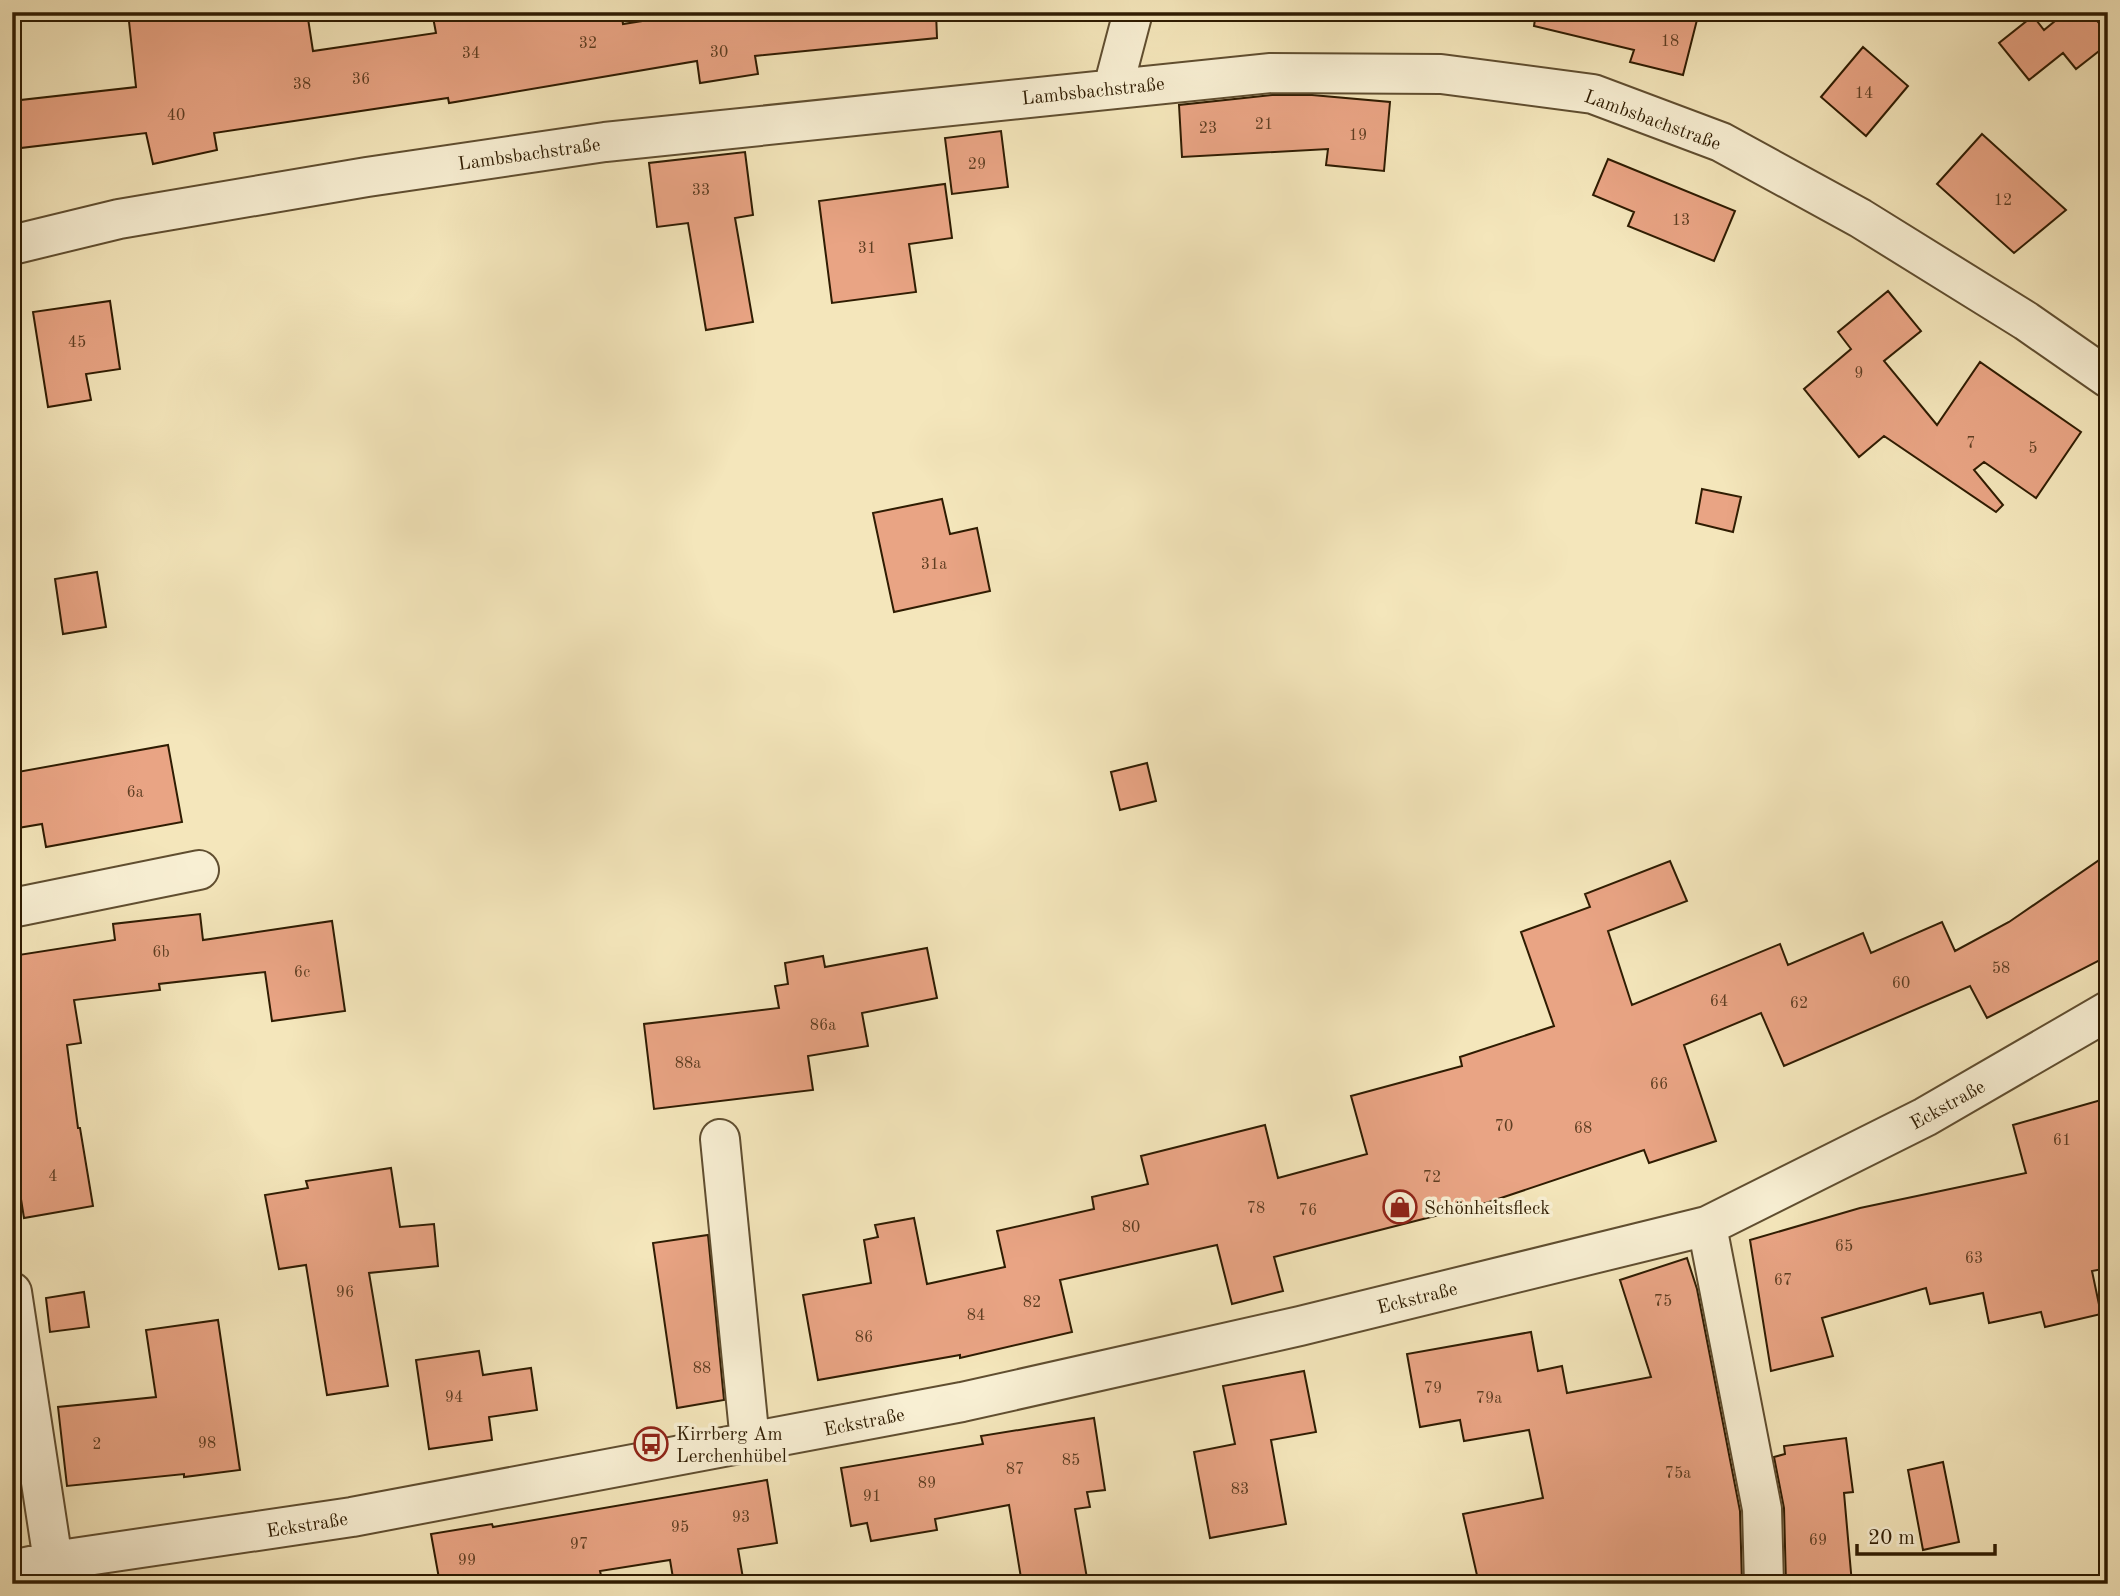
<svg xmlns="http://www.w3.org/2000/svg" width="2120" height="1596" font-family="'Old Standard TT',serif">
<rect width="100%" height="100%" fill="#f4e6bb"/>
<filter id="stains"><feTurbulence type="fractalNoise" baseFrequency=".00286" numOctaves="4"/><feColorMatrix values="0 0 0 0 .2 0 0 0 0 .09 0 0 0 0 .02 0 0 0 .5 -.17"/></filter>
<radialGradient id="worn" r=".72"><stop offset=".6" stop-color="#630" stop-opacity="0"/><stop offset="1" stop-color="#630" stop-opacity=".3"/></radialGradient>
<path fill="#e9a484" stroke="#2f1c02" stroke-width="2" d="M 128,12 L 307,12 L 313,51 L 436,33 L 432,12 L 621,12 L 623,24 L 699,12 L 936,12 L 937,38 L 755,56 L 758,74 L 700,83 L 697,61 L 449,103 L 448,98 L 214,133 L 217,150 L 153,164 L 146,133 L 12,149 L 12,101 L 136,87 Z
M 1536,12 L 1699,12 L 1683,75 L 1630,62 L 1634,50 L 1534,26 Z
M 2066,12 L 2090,12 L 2108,34 L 2108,44 L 2076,69 L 2063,53 L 2029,80 L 1999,43 L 2033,16 L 2044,30 Z
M 1863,47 L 1908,86 L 1866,136 L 1821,97 Z
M 1272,95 L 1312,95 L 1390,102 L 1384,171 L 1326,165 L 1328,149 L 1182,157 L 1179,105 Z
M 1001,131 L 1008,187 L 952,194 L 945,138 Z
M 1982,134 L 2066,210 L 2014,253 L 1937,184 Z
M 745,152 L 753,215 L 735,218 L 753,322 L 706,330 L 688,223 L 657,227 L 649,163 Z
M 1608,159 L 1735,211 L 1714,261 L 1628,226 L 1634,212 L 1593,195 Z
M 945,184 L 952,238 L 909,244 L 916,292 L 832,303 L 819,201 Z
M 1888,291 L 1921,331 L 1884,361 L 1937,425 L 1980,362 L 2081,432 L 2036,498 L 1984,462 L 1974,470 L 2003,505 L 1996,512 L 1884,436 L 1859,457 L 1804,389 L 1851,349 L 1838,332 Z
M 110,301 L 120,369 L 86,374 L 91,400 L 48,407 L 33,312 Z
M 1702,489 L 1741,497 L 1733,532 L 1696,523 Z
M 942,499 L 950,534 L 977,528 L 990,591 L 894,612 L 873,513 Z
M 97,572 L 106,627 L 63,634 L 55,579 Z
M 168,745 L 182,822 L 46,847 L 42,824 L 12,829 L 12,773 Z
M 1147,763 L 1156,801 L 1120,810 L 1111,772 Z
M 2108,854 L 2108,956 L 1987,1018 L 1970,986 L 1784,1066 L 1761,1013 L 1684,1045 L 1716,1141 L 1649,1163 L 1644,1150 L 1486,1203 L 1274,1257 L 1283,1291 L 1232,1304 L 1217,1245 L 1060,1280 L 1072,1332 L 960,1358 L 960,1355 L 818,1380 L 803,1295 L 871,1283 L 864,1240 L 878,1237 L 875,1225 L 914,1218 L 927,1284 L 1005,1267 L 997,1231 L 1094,1209 L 1092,1197 L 1148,1184 L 1141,1156 L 1265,1125 L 1278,1178 L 1367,1154 L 1351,1096 L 1462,1066 L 1460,1057 L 1554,1026 L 1521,932 L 1590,907 L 1585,894 L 1670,861 L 1687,901 L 1608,931 L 1632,1005 L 1780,944 L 1788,965 L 1863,933 L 1871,953 L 1942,922 L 1955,951 L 2009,922 Z
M 200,914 L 203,940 L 332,921 L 345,1011 L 272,1021 L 265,972 L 159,984 L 160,990 L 74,1000 L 81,1043 L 67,1045 L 78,1128 L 80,1128 L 93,1206 L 24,1218 L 12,1143 L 12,956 L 115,940 L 113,924 Z
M 927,948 L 937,998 L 862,1013 L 868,1046 L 808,1056 L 813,1090 L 654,1109 L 644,1024 L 779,1008 L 775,986 L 788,984 L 785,963 L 823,956 L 825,967 Z
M 2108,1098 L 2108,1268 L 2092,1271 L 2101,1314 L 2045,1327 L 2041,1312 L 1989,1323 L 1983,1293 L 1930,1304 L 1926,1288 L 1822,1318 L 1833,1356 L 1771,1371 L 1750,1240 L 1860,1208 L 2026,1173 L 2013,1125 Z
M 391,1168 L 400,1227 L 434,1224 L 438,1266 L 369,1273 L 388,1386 L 327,1395 L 306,1265 L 279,1269 L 265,1195 L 308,1188 L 306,1181 Z
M 708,1235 L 724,1400 L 677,1408 L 653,1243 Z
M 1687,1258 L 1697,1289 L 1740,1511 L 1742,1584 L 1479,1584 L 1463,1514 L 1543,1498 L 1529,1430 L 1464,1441 L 1460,1420 L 1420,1427 L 1407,1354 L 1531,1332 L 1538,1371 L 1562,1366 L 1567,1393 L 1651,1377 L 1620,1280 Z
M 84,1292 L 89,1327 L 50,1332 L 46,1298 Z
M 218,1320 L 240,1470 L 184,1477 L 184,1474 L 67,1486 L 58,1407 L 156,1397 L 146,1330 Z
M 479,1351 L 483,1375 L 531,1368 L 537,1410 L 489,1417 L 492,1440 L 429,1449 L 416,1360 Z
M 1304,1371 L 1316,1432 L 1271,1440 L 1286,1524 L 1210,1538 L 1194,1452 L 1235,1444 L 1223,1386 Z
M 1094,1418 L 1105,1490 L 1087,1492 L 1090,1507 L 1075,1509 L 1088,1584 L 1022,1584 L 1009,1505 L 935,1519 L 937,1530 L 871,1541 L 867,1523 L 851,1526 L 841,1468 L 983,1444 L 981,1436 Z
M 1846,1438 L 1853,1492 L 1844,1493 L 1852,1584 L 1786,1584 L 1784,1508 L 1774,1457 L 1785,1454 L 1784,1446 Z
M 1943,1462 L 1959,1542 L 1923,1550 L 1908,1470 Z
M 767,1480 L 777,1543 L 738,1549 L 744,1584 L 674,1584 L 670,1560 L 600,1571 L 603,1584 L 440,1584 L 431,1534 L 492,1524 L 493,1527 Z"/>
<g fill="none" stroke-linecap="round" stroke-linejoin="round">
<defs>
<path id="minor" d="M 1113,88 L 1133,12
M 12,245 L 119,219 L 367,177 L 605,142 L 1271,73 L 1441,74 L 1593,94 L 1721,142 L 1860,218 L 2026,321 L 2108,378
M 12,908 L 199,870
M 720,1139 L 750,1442
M 1707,1226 L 1762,1509 L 1764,1584
M 12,1292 L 53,1561
M 12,1570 L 53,1561 L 352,1517 L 962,1402 L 1300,1326 L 1707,1226 L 1925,1117 L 2108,1011"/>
</defs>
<use href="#minor" stroke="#604e30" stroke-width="42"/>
<use href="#minor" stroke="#f8efd3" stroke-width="38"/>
</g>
<defs>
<symbol id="shop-ring" viewBox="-11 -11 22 22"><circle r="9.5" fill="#f8efd3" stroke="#8f2418" stroke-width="1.5"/><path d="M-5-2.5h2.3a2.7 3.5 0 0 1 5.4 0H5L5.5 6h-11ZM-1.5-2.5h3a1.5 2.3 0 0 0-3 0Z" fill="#8f2418"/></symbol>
<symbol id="bus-ring" viewBox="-11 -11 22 22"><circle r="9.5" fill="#f8efd3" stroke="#8f2418" stroke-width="1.5"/><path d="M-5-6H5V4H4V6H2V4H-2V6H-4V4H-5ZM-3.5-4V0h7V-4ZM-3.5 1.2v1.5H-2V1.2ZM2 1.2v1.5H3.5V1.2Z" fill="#8f2418"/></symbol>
</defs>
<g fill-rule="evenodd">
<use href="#shop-ring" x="1381" y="1188" width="38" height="38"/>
<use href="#bus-ring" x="632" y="1425" width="38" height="38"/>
</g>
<g text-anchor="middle" stroke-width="7" stroke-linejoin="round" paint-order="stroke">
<g font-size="16" fill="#5e3e22">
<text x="1670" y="46">18</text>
<text x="588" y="48">32</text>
<text x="719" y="57">30</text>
<text x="471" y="58">34</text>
<text x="361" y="84">36</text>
<text x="302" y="89">38</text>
<text x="1864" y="98">14</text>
<text x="176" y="120">40</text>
<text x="1264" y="129">21</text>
<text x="1208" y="133">23</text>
<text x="1358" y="140">19</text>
<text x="977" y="169">29</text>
<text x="701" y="195">33</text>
<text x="2003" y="205">12</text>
<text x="1681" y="225">13</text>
<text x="867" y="253">31</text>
<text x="77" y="347">45</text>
<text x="1859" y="378">9</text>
<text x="1971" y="448">7</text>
<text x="2033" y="453">5</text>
<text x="934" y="569">31a</text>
<text x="135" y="797">6a</text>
<text x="161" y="957">6b</text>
<text x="2001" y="973">58</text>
<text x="302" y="977">6c</text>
<text x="1901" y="988">60</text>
<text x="1719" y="1006">64</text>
<text x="1799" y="1008">62</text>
<text x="823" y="1030">86a</text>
<text x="688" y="1068">88a</text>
<text x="1659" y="1089">66</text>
<text x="1504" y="1131">70</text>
<text x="1583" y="1133">68</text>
<text x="2062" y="1145">61</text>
<text x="53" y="1181">4</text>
<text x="1432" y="1182">72</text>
<text x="1256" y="1213">78</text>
<text x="1308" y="1215">76</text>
<text x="1131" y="1232">80</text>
<text x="1844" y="1251">65</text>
<text x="1974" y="1263">63</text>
<text x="1783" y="1285">67</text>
<text x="345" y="1297">96</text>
<text x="1663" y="1306">75</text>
<text x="1032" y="1307">82</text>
<text x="976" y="1320">84</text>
<text x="864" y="1342">86</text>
<text x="702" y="1373">88</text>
<text x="1433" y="1393">79</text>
<text x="454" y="1402">94</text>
<text x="1489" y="1403">79a</text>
<text x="207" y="1448">98</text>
<text x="97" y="1449">2</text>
<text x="1071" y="1465">85</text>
<text x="1015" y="1474">87</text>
<text x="1678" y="1478">75a</text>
<text x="927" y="1488">89</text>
<text x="1240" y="1494">83</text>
<text x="872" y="1501">91</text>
<text x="741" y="1522">93</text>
<text x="680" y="1532">95</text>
<text x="1818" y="1545">69</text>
<text x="579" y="1549">97</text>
<text x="467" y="1565">99</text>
</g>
<g font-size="19" fill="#2f1c02" stroke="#f8efd3">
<text transform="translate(1093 90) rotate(-6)" y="7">Lambsbachstraße</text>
<text transform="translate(1653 119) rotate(20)" y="7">Lambsbachstraße</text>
<text transform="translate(529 153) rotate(-8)" y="7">Lambsbachstraße</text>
<text transform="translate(1947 1104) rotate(-29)" y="7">Eckstraße</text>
<text transform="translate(1417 1297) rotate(-14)" y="7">Eckstraße</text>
<text transform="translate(864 1421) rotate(-11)" y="7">Eckstraße</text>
<text transform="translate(307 1524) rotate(-9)" y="7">Eckstraße</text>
</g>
<g font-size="19" fill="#2f1c02" stroke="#f8efd3" text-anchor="start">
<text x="1424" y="1214">Schönheitsfleck</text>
<text x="676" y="1440">Kirrberg Am<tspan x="676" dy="22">Lerchenhübel</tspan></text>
</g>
</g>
<rect width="2120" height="1596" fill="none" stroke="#f4e6bb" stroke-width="42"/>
<rect x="14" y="14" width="2092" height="1568" fill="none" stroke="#2f1c02" stroke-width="3.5"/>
<rect x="21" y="21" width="2078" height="1554" fill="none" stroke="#2f1c02" stroke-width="2"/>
<path d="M1857 1544v10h138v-10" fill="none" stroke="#2f1c02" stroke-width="3.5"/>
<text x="1868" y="1544" font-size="21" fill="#2f1c02" stroke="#f8efd3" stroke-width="5" paint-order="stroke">20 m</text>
<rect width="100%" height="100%" filter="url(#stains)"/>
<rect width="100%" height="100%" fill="url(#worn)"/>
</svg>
